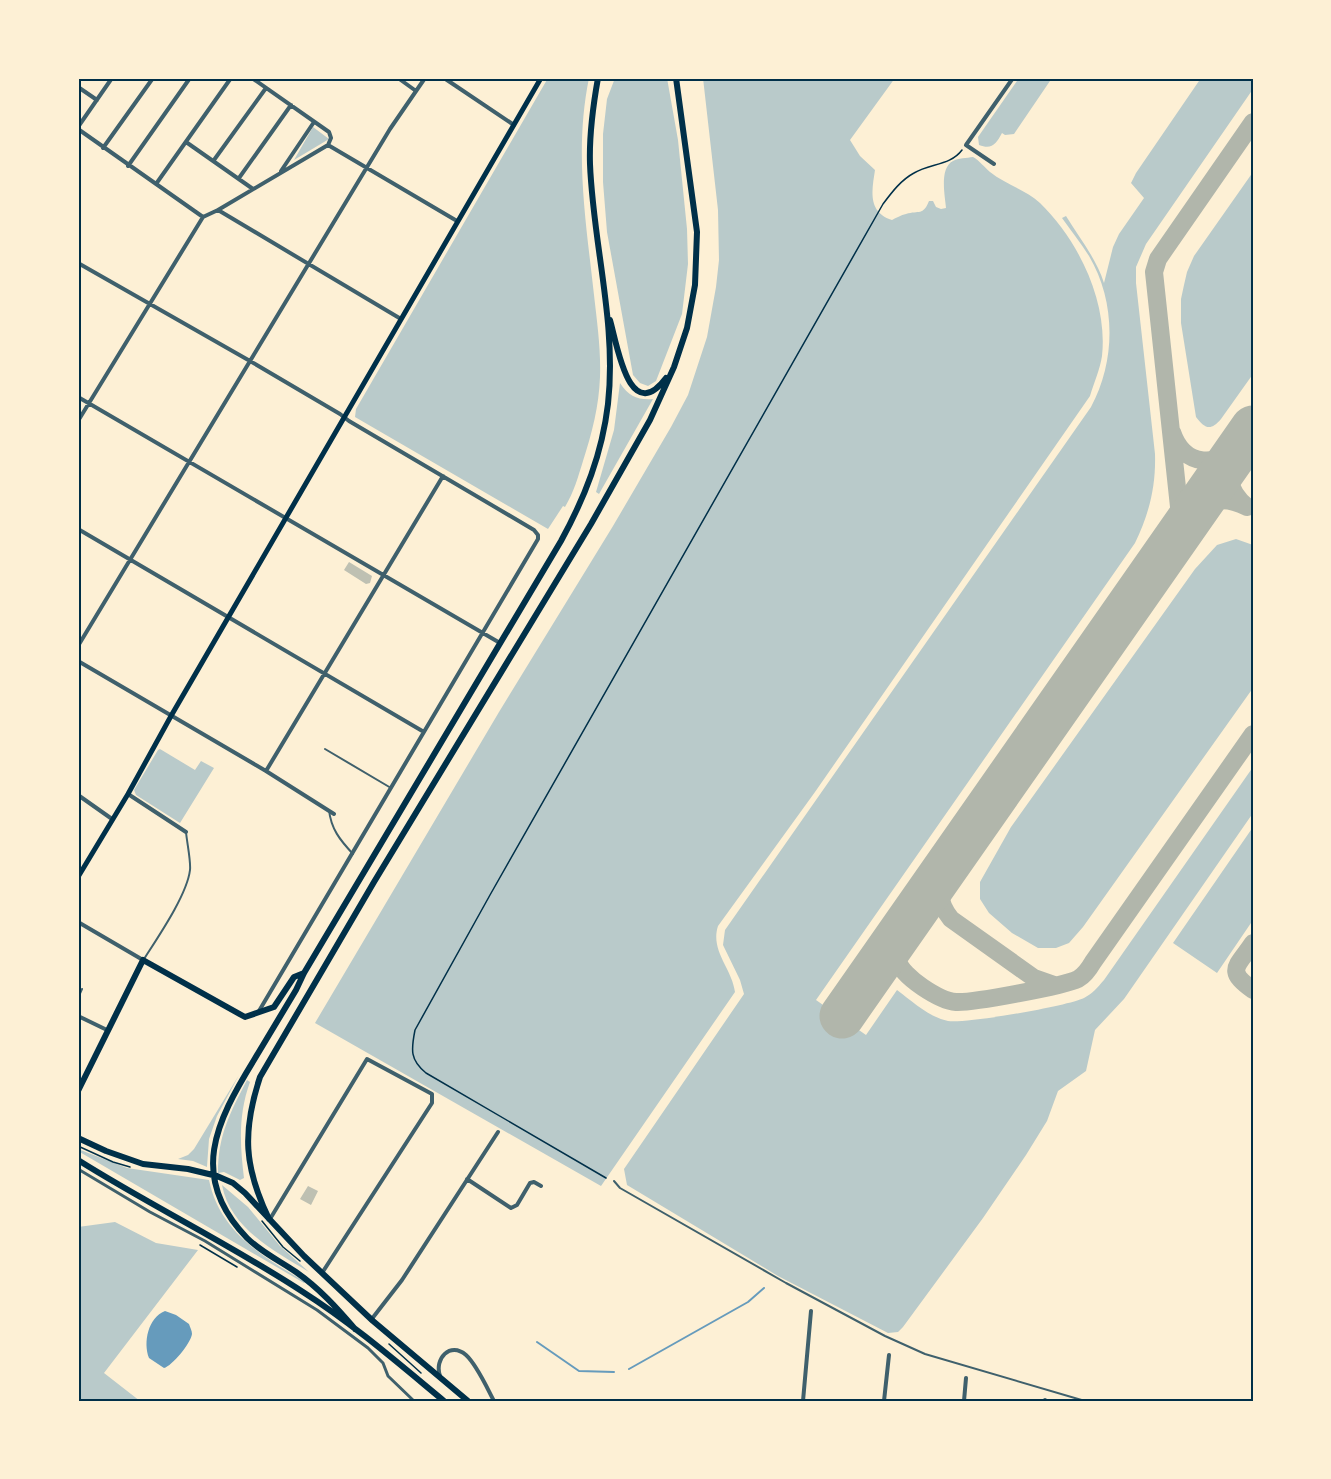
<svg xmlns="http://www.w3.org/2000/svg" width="1331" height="1479" font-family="'Zilla Slab',serif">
<rect width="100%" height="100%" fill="#fdf0d5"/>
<path fill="#b9caca" d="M 548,78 L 589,78 C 574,151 586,222 594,295 C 597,322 601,349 600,377 C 599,406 592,433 583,461 C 578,477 574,492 565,507 L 563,506 L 548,529 L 355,417 L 356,409 Z
M 615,78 L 667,78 L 678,140 L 687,229 L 688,264 L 682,314 L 656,381 L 648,386 L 640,383 L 633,375 L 607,232 L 603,182 L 603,134 L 607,99 Z
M 703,78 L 895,78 L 850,140 L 860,156 L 875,170 C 872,190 867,212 892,220 C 896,218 901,215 906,214 C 919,210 923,216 929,201 L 933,201 L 936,207 L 941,209 L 946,208 C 945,196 939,168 953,161 C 958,158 967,158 973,157 C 980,161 984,167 990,172 C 1005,184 1026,190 1040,203 C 1079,241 1108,302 1102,356 C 1100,369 1094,383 1090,396 L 815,792 L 718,926 C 710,951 732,968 735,992 L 601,1186 L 315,1023 L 499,712 L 613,526 L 671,427 L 688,395 L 707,337 L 716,287 L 719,260 L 718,210 Z
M 1019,78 L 1052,78 L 1014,134 L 1005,135 L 1002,133 C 996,144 992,150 979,145 L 978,137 Z
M 1201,78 L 1253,78 L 1253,89 L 1146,244 L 1136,267 L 1136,283 L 1155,454 C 1156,487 1149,514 1135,543 L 816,1000 L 866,1035 L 897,990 C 913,1002 929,1017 948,1021 C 965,1024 1068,1006 1084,998 C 1092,994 1098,987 1104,980 L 1253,767 L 1253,813 L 1124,999 L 1095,1030 L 1086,1071 L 1058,1091 L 1047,1121 L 1026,1155 L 983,1218 L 903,1327 L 898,1332 L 888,1333 L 778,1276 L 627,1185 L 624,1169 L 744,994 L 740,980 L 723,945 L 725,930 L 1091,407 C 1116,360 1116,302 1089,256 C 1081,243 1071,231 1062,218 L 1066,216 C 1080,239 1096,258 1104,283 L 1113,247 L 1119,234 L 1144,198 L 1131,183 L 1136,173 Z
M 313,127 L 329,139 L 294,160 Z
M 1253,172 L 1253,374 L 1221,419 C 1211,431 1205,429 1196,417 L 1181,323 L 1181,299 L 1184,285 L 1187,272 L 1194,256 Z
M 620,383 C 629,397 638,400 653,399 L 599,494 L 596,492 L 614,430 Z
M 1236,539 L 1253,545 L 1253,688 L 1083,927 L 1069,943 L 1056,948 L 1038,948 L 1012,933 L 989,913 L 980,899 L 980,882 L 1011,827 L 1195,569 L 1217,545 Z
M 160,749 L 195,770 L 201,761 L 214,768 L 180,823 L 136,795 L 134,790 L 158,750 Z
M 1253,827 L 1253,920 L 1217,973 L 1173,943 Z
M 239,1075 L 217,1116 L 209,1139 L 207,1167 L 193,1161 L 178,1159 L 188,1155 L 194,1149 Z
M 247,1080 L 250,1082 C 238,1115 240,1145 244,1178 L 240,1180 L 224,1172 L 218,1173 C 218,1135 230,1113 247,1080 Z
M 78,1149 L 127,1168 L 209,1180 C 220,1233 263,1256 305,1282 L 304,1283 L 78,1151 Z
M 222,1185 L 248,1207 L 280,1246 L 309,1272 C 274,1251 230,1228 222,1185 Z
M 115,1222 L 156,1243 L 198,1250 L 104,1373 L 140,1401 L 78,1401 L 78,1227 Z"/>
<path fill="#669bbc" d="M 165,1311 L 176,1315 L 189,1324 C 190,1327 192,1331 192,1334 C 191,1343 172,1366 164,1368 L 149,1358 C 143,1342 148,1318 165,1311 Z"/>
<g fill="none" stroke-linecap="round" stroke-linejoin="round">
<path stroke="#669bbc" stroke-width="2" d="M 537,1342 L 579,1371 L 614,1372
M 629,1369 L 748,1302 L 764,1288"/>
<path stroke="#b1b6ab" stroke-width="18" d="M 1172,432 C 1184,468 1219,468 1242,443
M 1240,447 C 1227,470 1224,488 1247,507
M 1178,536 C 1198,509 1211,489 1247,507
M 1175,540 L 1180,516 L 1154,272 L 1158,259 L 1253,122
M 947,866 C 937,885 937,902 951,919 L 1034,978 L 1054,985
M 905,926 C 901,935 895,950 898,961 C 902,977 940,1001 956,1002 C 972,1003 1064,986 1078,979 C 1085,975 1089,969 1093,962 L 1253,734
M 1253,943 C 1237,967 1225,970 1253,990"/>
<path stroke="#b1b6ab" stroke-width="45" d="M 842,1016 L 1253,428"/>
</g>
<path fill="#bec0b2" d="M 349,562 L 372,576 L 370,583 L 366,584 L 344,570 Z
M 308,1186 L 318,1191 L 311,1205 L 300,1199 Z"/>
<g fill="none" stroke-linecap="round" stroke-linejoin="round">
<path stroke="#003049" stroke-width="1.5" d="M 78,1146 L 113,1162 L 130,1167
M 606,1178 L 426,1073 C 410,1060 411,1050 415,1030 L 490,895 L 883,204 C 892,192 901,180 914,173 C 930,163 950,166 962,150
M 262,1221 L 283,1247 L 300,1261
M 200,1245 L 237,1267
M 389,1344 L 421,1373"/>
<path stroke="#3f606c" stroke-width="2" d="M 325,749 L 391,788
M 329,810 C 331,829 340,840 353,854
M 144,959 C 158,937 187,895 190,870 C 191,861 187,843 186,832
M 78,998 L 82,989
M 614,1181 L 620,1188 L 786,1283 L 885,1336 L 925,1354 L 1085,1401"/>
<path stroke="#3f606c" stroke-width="3" d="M 78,1169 L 150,1212 L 205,1241 L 317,1310 L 368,1348 L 383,1363 L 388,1376 L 414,1401"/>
<path stroke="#3f606c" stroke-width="4" d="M 252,78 L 329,132 L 331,138 L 328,145 L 457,221
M 398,78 L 416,91
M 444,78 L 514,125
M 78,87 L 97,100
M 78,127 L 112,78
M 78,129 L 203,217
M 186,142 L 253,189
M 103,148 L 153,78
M 214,160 L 266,88
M 994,164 L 966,145 L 1013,78
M 128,166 L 190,78
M 281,171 L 314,122
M 239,178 L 291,105
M 156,184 L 231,78
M 218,210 L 401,319
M 78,263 L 250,361 L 340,414 L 349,421 L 534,530 L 538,535 L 538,539 L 259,1011
M 78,397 L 500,643
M 78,421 L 203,217 L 218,210 L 328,145
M 78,529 L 424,732
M 78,646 L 390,129 L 425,78
M 78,661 L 266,771 L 334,814
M 266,771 L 443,476
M 128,794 L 186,832
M 78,795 L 112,819
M 78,922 L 143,960
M 78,1016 L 107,1030
M 467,1179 L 511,1208 L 517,1205 L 530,1183 L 534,1182 L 541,1186
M 270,1219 L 367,1059 L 432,1094 L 432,1103 L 322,1273
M 371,1320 L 402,1280 L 498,1132
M 440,1376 C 434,1359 450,1341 466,1355 C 477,1365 487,1388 494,1401
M 803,1401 L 811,1311
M 884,1401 L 889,1355
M 964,1401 L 966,1378
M 1045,1401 L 1045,1400"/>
<path stroke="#003049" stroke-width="5" d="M 78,877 L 128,794 L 171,716 L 541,78"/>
<path stroke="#003049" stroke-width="6" d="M 610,320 C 617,344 629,427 666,378
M 78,1091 L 143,960 L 245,1017 L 274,1007 L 294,977 L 304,973
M 78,1138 L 106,1151 L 143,1164 L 188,1169 L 217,1176 L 233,1183 L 245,1193 L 304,1256 L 373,1321 L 468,1401
M 78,1160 C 151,1206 230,1244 303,1292 C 353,1324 398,1363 444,1401
M 269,1219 C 244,1167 242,1132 260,1077 L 374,882 L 591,524 L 650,420 L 674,367 L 687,328 L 695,285 L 697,232 L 676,78
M 355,1329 C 337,1308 319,1288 296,1272 C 280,1261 261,1252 247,1238 C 188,1177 216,1122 254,1060 C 268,1037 282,1013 296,990 L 304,973 L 561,541 C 585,497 602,454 608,404 C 617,323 593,244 590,164 C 589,135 593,106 598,78"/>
</g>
<rect width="1331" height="1479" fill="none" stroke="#fdf0d5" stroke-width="159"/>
<rect x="80" y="80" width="1172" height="1320" fill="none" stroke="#003049" stroke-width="2"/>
</svg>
